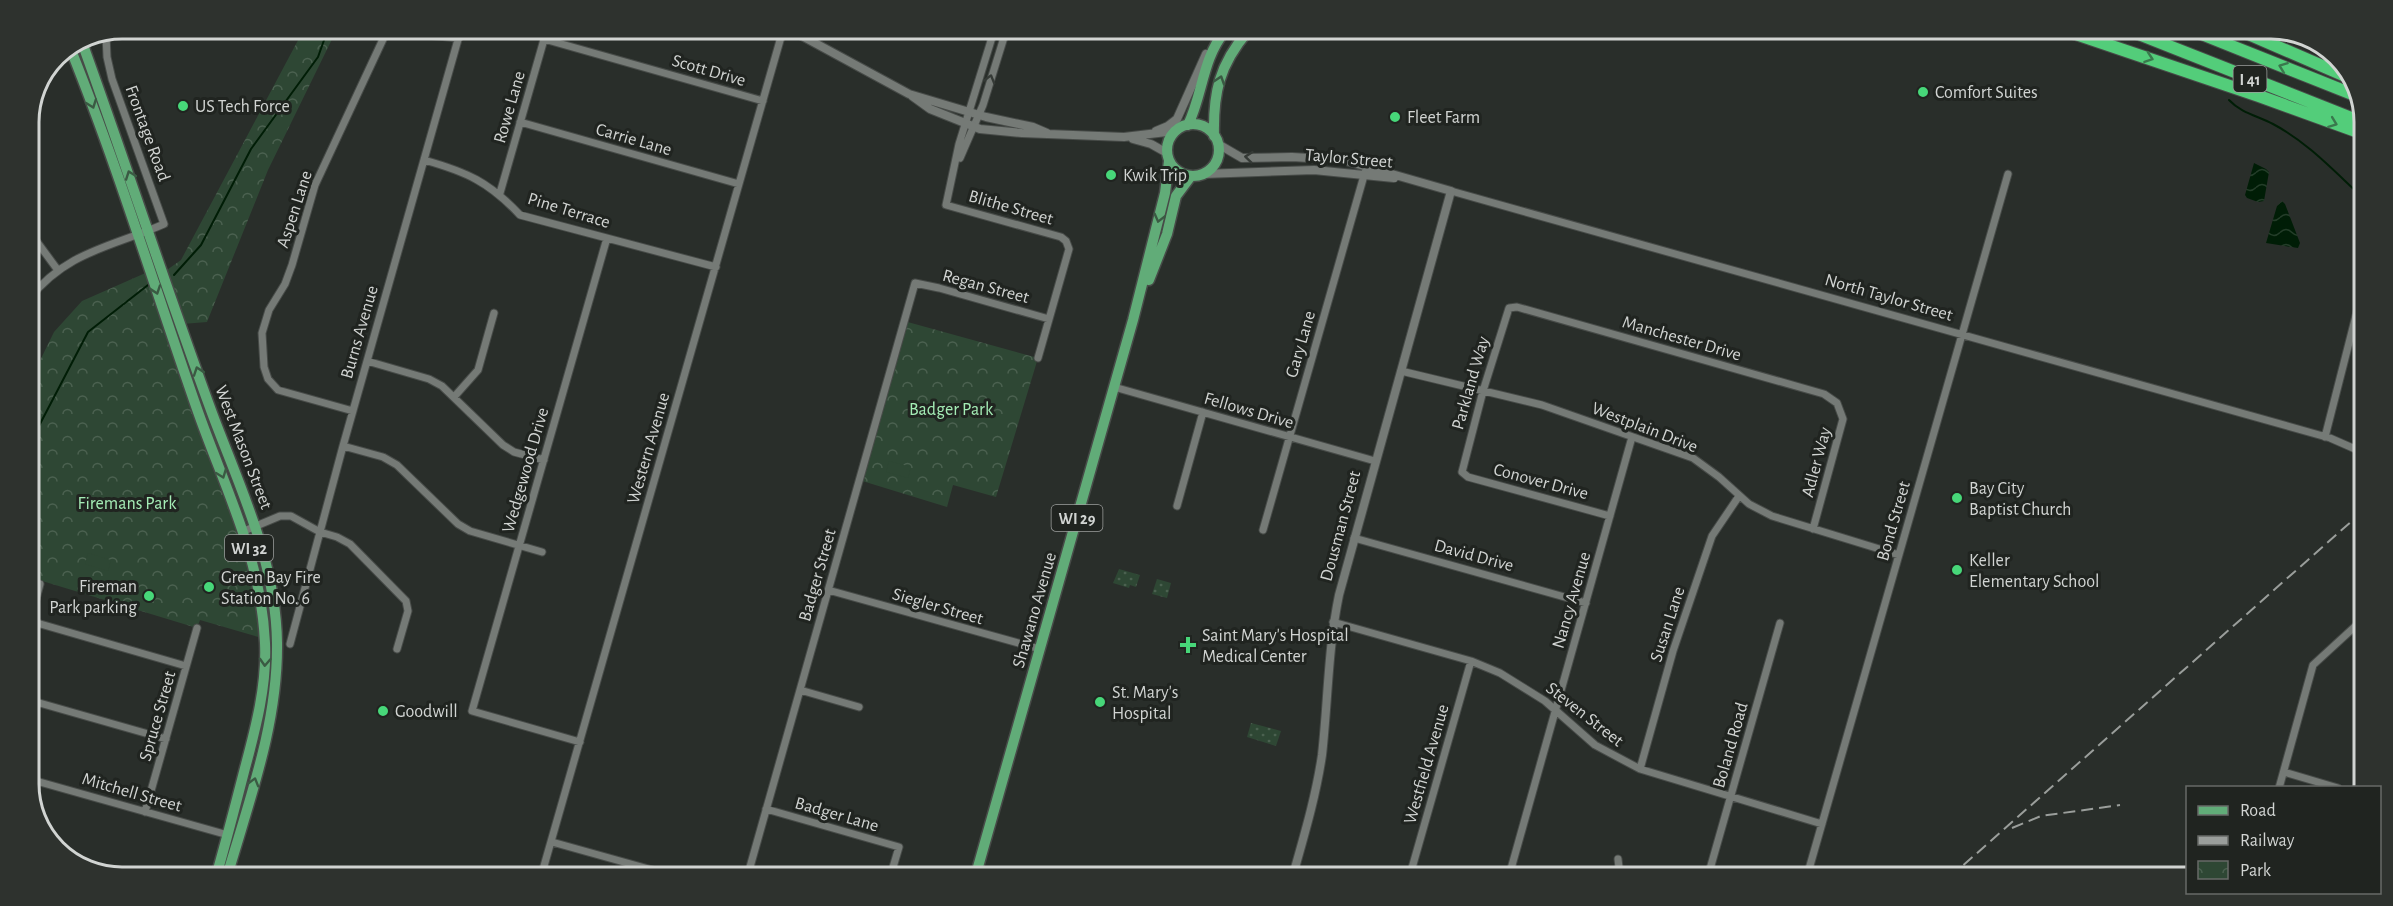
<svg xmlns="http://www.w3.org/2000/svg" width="2393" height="906" font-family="'Alegreya Sans',sans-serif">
<defs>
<pattern id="grass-dots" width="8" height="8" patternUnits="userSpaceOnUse" patternTransform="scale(1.5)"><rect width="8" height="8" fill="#2e4734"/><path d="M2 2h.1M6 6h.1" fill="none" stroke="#4b6150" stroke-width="1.8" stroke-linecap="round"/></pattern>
<pattern id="park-crowns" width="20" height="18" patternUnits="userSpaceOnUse" patternTransform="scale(1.5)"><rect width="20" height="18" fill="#2e4734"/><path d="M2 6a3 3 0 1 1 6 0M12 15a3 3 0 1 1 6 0" fill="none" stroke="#4b6150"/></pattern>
<pattern id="water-waves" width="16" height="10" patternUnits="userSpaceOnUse" patternTransform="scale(1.5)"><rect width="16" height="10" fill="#001d06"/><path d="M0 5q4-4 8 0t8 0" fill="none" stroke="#243d29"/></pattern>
</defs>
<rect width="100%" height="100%" fill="#292e2a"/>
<path fill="url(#grass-dots)" d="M 1119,569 L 1140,575 L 1136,587 L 1130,585 L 1129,588 L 1113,583 Z
M 1157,579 L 1171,583 L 1167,598 L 1152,594 Z
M 1251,723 L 1281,731 L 1276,746 L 1247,737 Z"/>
<path fill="url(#park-crowns)" d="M 304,29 L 337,29 L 268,170 L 207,322 L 182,324 L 164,272 L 181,260 Z
M 150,271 L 244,531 L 265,639 L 200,620 L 197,628 L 29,577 L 29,383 L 54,332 L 82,301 Z
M 904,321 L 1038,358 L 996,497 L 953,485 L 947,507 L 859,480 Z"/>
<path fill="#2e4734" d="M 889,461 L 911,467 L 908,478 L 886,472 Z
M 88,553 L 111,560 L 108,571 L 85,564 Z"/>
<path fill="url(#water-waves)" d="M 2254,163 L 2266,169 L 2269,172 L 2264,201 L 2258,202 L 2247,198 L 2245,195 Z
M 2282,201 L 2285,204 L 2300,243 L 2298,248 L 2266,243 L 2277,206 Z"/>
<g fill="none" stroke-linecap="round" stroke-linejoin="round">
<path stroke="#001d06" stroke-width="2" d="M 2229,100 C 2241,113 2258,116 2273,124 C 2307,142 2332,169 2360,195 L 2356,204 L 2359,212 L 2364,213
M 174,275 L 201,245 L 251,149 L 318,57 L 328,29
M 29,445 L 88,332 L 148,285"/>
<defs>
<path id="minor" d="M 994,31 L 959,144 L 946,205 L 1061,237 L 1066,241 L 1069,249 L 1038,358
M 544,39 L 763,101
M 520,122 L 739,184
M 29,145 L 33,162 L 29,176
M 960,158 L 983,105 L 1006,31
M 424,160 C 467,172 489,182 520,215 L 716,267
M 1451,191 L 2330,438 L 2362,452
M 500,193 L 547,29
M 29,231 L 57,269
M 29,299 C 67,251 112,247 164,224 L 112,79 L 107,57 L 106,35
M 367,361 L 429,379 L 442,386 L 503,445 L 514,452 L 544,460
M 1401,371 L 1542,405 L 1693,458 L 1719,477 L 1749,504 L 1772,516 L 1899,555
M 1114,387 L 1375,461
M 454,397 L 478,370 L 494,313
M 353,411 L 278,390 L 268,379 L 264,367 L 262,333 L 269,310 L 285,284 L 292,265 L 315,185 L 385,35 L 394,32 L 459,38
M 2325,437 L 2363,288
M 343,446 L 383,457 L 397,465 L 458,524 L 470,531 L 542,552
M 1177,506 L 1203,412
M 1610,516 L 1468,477 L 1462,472 L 1483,391 L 1509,308 L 1517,307 L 1824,394 L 1837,403 L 1843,419 L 1813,529
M 1263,530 L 1365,172
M 244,531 L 280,516 L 291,516 L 320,532 L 337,537 L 350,544 L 406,601 L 408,611 L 397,649
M 1354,538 L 1586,603
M 828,590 L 1040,649
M 30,621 L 186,666
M 1333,622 L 1471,661 L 1500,673 L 1545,701 L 1595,745 L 1640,769 L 1822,824
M 29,625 L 40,584
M 290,644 L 343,446 L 461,29
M 800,690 L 859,707
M 29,700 L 166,739
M 580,742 L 472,711 L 607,238
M 1640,769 L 1673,651 L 1712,536 L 1739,496
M 2284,772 L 2338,788
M 29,779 L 228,835
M 2279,788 L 2313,665 L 2361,621
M 766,809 L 899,847 L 891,874
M 145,812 L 197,628
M 552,842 L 656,871
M 1618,859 L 1620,876
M 542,873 L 783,30
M 748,874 L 915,283 L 939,288 L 1049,319
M 1410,875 L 1471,661
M 1509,876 L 1632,437
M 1708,876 L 1780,623
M 1807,876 L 2008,174"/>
<path id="tertiary" d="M 791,30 L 909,94 L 986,117 L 1033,127 L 1047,133
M 912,96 L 930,109 L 980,129 L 1022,133 L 1124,137 L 1175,131
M 1156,131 L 1168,126 L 1177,119 L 1206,54
M 1133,139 L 1151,144 L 1167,153
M 1218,144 L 1242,158 L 1292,157 L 1343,160 L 1451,191 L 1339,595 C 1328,648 1328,701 1322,755 C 1316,796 1304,836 1293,875
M 1203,174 L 1314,170 L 1394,178"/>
<path id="primary" d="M 83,45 C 127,167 167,291 212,413 C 240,488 276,561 277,643 C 278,722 250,798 228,873
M 71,50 C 118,167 155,289 197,409 C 225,489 261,556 265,643 C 267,685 256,727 245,768 C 236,803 227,838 217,873
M1167 150a26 26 0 1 1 52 0a26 26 0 1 1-52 0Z
M 1188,125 C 1203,94 1202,59 1225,31
M 1214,136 C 1213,93 1219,65 1248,31
M 1149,280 L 1167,234 L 1176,196 L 1191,176
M 976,874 L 1133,320 L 1165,193 L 1169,161"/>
<path id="motorway" d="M 2073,33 L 2259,96 L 2364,134
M 2136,33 L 2364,123
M 2199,33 L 2357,96
M 2246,33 L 2350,78"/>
</defs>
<use href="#minor" stroke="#474b48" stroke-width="9"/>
<use href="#tertiary" stroke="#474b48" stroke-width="10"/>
<use href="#primary" stroke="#474b48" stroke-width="13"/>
<use href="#motorway" stroke="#474b48" stroke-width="14"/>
<use href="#minor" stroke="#757a76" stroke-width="7"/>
<use href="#tertiary" stroke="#757a76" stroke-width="8"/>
<use href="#primary" stroke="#61ac78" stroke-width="10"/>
<use href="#motorway" stroke="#53cd7a" stroke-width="12"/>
<path stroke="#9a9e9b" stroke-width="2" stroke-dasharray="12 6" stroke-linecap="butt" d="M 2012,828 L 2041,816 L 2120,805
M 1950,877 L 2362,512"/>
</g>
<defs><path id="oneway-chevron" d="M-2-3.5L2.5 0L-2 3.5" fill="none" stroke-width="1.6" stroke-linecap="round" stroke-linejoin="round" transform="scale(1.5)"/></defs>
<g stroke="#3a784d">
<use href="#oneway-chevron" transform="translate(2149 58) rotate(19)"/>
<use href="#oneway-chevron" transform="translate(2283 67) rotate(-159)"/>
<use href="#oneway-chevron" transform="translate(2333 123) rotate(21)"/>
</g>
<g stroke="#353a36">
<use href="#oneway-chevron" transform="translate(990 79) rotate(-74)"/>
<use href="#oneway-chevron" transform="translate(1249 157) rotate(-174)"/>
</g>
<g stroke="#3a5a43">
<use href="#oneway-chevron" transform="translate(1220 80) rotate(-72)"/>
<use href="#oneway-chevron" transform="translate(92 104) rotate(70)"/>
<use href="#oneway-chevron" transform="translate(130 175) rotate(-110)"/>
<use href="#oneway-chevron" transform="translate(1159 218) rotate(104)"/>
<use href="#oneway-chevron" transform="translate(156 290) rotate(71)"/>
<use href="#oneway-chevron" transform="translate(198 371) rotate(-109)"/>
<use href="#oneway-chevron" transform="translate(222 474) rotate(69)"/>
<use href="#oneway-chevron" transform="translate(265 662) rotate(93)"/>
<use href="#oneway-chevron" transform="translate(254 782) rotate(-74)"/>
</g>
<g fill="#47d779" stroke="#202420" stroke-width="2">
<circle cx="1923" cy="92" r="6"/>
<circle cx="183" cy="106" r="6"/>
<circle cx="1395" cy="117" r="6"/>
<circle cx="1111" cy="175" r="6"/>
<circle cx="1957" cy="498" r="6"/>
<circle cx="1957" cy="570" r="6"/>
<circle cx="209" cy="587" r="6"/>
<circle cx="149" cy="596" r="6"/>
<path d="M1185 636h6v6h6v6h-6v6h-6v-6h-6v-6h6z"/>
<circle cx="1100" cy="702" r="6"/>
<circle cx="383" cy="711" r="6"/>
</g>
<g text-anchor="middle" stroke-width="6" stroke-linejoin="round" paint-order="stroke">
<g fill="#202420" stroke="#9c9f9d" stroke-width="1.5">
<rect x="2233.5" y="66" width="33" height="26" rx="4.5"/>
<rect x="1051.5" y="505" width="51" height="26" rx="4.5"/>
<rect x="225" y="535" width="48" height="26" rx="4.5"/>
</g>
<g font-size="16" font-weight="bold" fill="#d1d4d2">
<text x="2250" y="85">I 41</text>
<text x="1077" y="524">WI 29</text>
<text x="249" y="554">WI 32</text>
</g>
<g font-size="18" fill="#d1d4d2" stroke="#202420">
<text transform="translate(709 70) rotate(16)" y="6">Scott Drive</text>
<text transform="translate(509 107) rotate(-74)" y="6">Rowe Lane</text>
<text transform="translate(148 133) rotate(70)" y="6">Frontage Road</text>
<text transform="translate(634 139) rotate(16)" y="6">Carrie Lane</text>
<text transform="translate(1349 158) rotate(5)" y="6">Taylor Street</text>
<text transform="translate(1011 207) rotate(16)" y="6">Blithe Street</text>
<text transform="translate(294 209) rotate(-72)" y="6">Aspen Lane</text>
<text transform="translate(569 210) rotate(17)" y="6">Pine Terrace</text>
<text transform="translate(986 286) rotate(15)" y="6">Regan Street</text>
<text transform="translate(1889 297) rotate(16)" y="6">North Taylor Street</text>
<text transform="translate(359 332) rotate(-74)" y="6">Burns Avenue</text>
<text transform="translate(1682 338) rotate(16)" y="6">Manchester Drive</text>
<text transform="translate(1300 344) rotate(-74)" y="6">Gary Lane</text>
<text transform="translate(1470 383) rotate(-74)" y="6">Parkland Way</text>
<text transform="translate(1249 410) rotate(16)" y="6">Fellows Drive</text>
<text transform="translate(1645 427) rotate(21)" y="6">Westplain Drive</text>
<text transform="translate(244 447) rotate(69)" y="6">West Mason Street</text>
<text transform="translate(648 448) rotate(-74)" y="6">Western Avenue</text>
<text transform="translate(1816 462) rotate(-75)" y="6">Adler Way</text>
<text transform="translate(525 470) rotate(-74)" y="6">Wedgewood Drive</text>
<text transform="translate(1541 481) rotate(15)" y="6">Conover Drive</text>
<text transform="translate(1893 521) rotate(-74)" y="6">Bond Street</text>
<text transform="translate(1340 526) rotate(-75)" y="6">Dousman Street</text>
<text transform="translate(1474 555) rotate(15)" y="6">David Drive</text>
<text transform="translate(817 575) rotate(-74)" y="6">Badger Street</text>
<text transform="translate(1571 600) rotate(-74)" y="6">Nancy Avenue</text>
<text transform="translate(938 606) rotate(16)" y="6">Siegler Street</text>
<text transform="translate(1034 610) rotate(-74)" y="6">Shawano Avenue</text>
<text transform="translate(1667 624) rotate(-72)" y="6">Susan Lane</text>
<text transform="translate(1585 714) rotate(38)" y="6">Steven Street</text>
<text transform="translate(157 716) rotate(-74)" y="6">Spruce Street</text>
<text transform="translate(1730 745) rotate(-74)" y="6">Boland Road</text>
<text transform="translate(1426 764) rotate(-74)" y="6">Westfield Avenue</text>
<text transform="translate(132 792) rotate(16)" y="6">Mitchell Street</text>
<text transform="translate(837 814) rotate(16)" y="6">Badger Lane</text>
</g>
<g font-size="18" fill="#d1d4d2" stroke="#202420" text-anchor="start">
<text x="1935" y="98">Comfort Suites</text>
<text x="195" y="112">US Tech Force</text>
<text x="1407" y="123">Fleet Farm</text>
<text x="1123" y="181">Kwik Trip</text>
<text x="1969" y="494">Bay City<tspan x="1969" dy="21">Baptist Church</tspan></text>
<text x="1969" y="566">Keller<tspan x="1969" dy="21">Elementary School</tspan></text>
<text x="221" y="583">Green Bay Fire<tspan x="221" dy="21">Station No. 6</tspan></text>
<text x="137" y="592" text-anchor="end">Fireman<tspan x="137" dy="21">Park parking</tspan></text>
<text x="1202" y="641">Saint Mary's Hospital<tspan x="1202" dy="21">Medical Center</tspan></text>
<text x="1112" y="698">St. Mary's<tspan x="1112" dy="21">Hospital</tspan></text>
<text x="395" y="717">Goodwill</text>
</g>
<g font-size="18" fill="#a4ecb5" stroke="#202420">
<text x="951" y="415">Badger Park</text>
<text x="127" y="509">Firemans Park</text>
</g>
</g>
<path d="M0 0H2393V906H0ZM122 39H2271A83 83 0 0 1 2354 122V784A83 83 0 0 1 2271 867H122A83 83 0 0 1 39 784V122A83 83 0 0 1 122 39Z" fill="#2e322e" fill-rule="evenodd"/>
<path fill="none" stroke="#d1d4d2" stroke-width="3" d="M122 39H2271A83 83 0 0 1 2354 122V784A83 83 0 0 1 2271 867H122A83 83 0 0 1 39 784V122A83 83 0 0 1 122 39Z"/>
<rect x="2186" y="786" width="195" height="108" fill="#202420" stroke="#676a67" stroke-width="1.5"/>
<rect x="2198" y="806" width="30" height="9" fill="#61ac78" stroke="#676a67" stroke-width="1.5"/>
<text x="2240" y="816" font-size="18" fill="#d1d4d2">Road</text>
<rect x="2198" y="836" width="30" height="9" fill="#9a9e9b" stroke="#676a67" stroke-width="1.5"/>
<text x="2240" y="846" font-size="18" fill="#d1d4d2">Railway</text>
<rect x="2198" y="861" width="30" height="18" fill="url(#park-crowns)" stroke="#676a67" stroke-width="1.5"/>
<text x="2240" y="876" font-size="18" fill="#d1d4d2">Park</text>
</svg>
